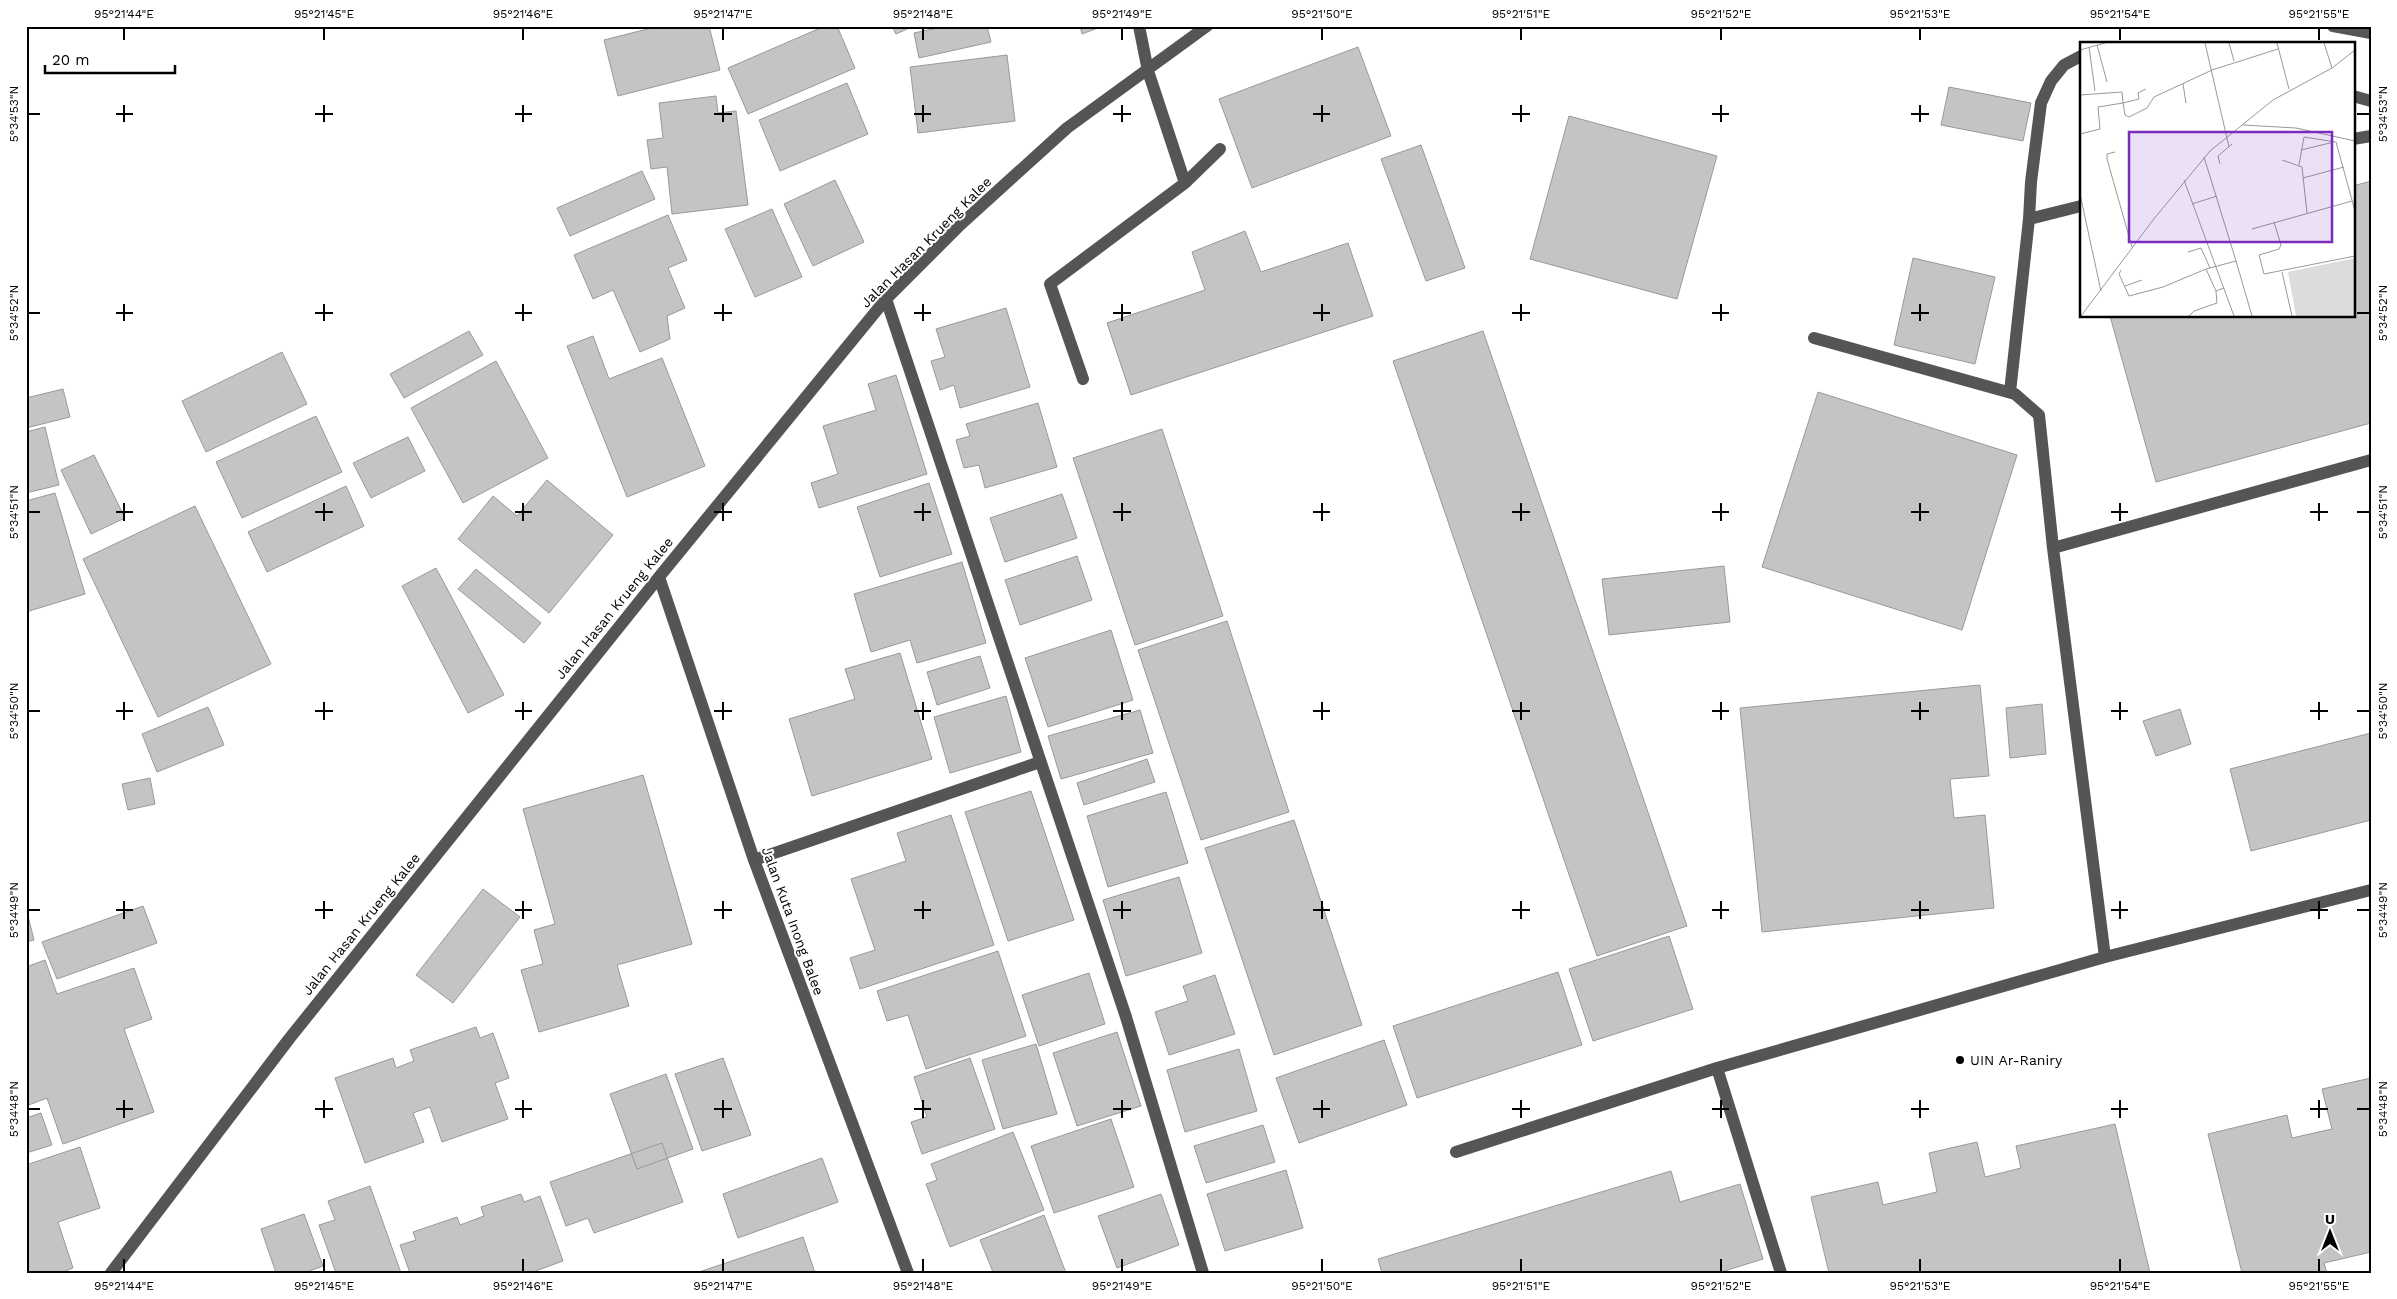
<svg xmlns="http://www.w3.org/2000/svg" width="2397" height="1299" font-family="'Work Sans',sans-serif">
<rect width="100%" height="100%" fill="#fff"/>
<path fill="#c4c4c4" stroke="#999" d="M 659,26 L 709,26 L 720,70 L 618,96 L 604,40 Z
M 825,26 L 837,26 L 855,68 L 748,114 L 728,68 Z
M 892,26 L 914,26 L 896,34 Z
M 947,26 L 987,26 L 991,42 L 919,58 L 914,33 Z
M 1080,26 L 1103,26 L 1082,34 Z
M 1358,47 L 1391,136 L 1252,188 L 1219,99 Z
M 1007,55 L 1015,121 L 918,133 L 910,67 Z
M 847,83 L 868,134 L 780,171 L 759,120 Z
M 1949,87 L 2031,103 L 2023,141 L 1941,125 Z
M 716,96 L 718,113 L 736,111 L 748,205 L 672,214 L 667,167 L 651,169 L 647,140 L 663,138 L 659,103 Z
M 1569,116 L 1717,156 L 1677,299 L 1530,259 Z
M 1421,145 L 1465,268 L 1426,281 L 1381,159 Z
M 642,171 L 655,199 L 570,236 L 557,208 Z
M 835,180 L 864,242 L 813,266 L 784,204 Z
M 2371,181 L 2371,423 L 2156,482 L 2110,316 L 2353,316 L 2353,186 Z
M 772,209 L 802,277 L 755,297 L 725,229 Z
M 668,215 L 687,260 L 668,268 L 685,308 L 667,316 L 670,339 L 640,352 L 613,290 L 593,299 L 574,255 Z
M 1245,231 L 1261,272 L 1348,243 L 1373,316 L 1131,395 L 1107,323 L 1205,290 L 1192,252 Z
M 1913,258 L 1995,277 L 1975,364 L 1894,345 Z
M 1006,308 L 1030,387 L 960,408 L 954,385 L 940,390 L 931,361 L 945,357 L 936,329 Z
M 469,331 L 483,355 L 404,398 L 390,374 Z
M 1483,331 L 1687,926 L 1597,956 L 1393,361 Z
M 593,336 L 609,379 L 662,358 L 705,466 L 627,497 L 567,346 Z
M 282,352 L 307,404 L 206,452 L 182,401 Z
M 496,361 L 548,458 L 463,503 L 411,408 Z
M 896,375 L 927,474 L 819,508 L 811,483 L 838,474 L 823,426 L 876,410 L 868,384 Z
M 63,389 L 70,417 L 26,428 L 26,398 Z
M 1818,392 L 2017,455 L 1962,630 L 1762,567 Z
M 1038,403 L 1057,467 L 985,488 L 979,465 L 964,468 L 956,440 L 970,436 L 966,424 Z
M 316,416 L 342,472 L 242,518 L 216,462 Z
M 45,427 L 59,485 L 26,493 L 26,432 Z
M 1162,429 L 1223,616 L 1135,645 L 1073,458 Z
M 408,437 L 425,471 L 371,498 L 353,463 Z
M 94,455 L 125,518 L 91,534 L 61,470 Z
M 547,480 L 613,535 L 549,613 L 458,539 L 493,496 L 517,516 Z
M 929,483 L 952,554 L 880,577 L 857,507 Z
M 346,486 L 364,526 L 267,572 L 248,532 Z
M 55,493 L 85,594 L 26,612 L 26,501 Z
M 1062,494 L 1077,538 L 1005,562 L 990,518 Z
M 195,506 L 271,664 L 158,717 L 83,559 Z
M 1077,556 L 1092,600 L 1020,625 L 1005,580 Z
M 962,562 L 986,643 L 917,663 L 910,640 L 871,652 L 854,594 Z
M 1724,566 L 1730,622 L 1609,635 L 1602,579 Z
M 436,568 L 504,695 L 468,713 L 402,586 Z
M 476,569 L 541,623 L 524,643 L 458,589 Z
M 1227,621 L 1289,812 L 1201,840 L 1138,650 Z
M 1111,630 L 1133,700 L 1048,727 L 1025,658 Z
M 900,653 L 932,759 L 812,796 L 789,719 L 855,699 L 845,669 Z
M 980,656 L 990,688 L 937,705 L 927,672 Z
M 1980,685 L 1989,776 L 1950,779 L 1954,818 L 1985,815 L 1994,908 L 1762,932 L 1740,708 Z
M 1006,696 L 1021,752 L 950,773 L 934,717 Z
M 2042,704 L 2046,754 L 2010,758 L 2006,708 Z
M 208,707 L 224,745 L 157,772 L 142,734 Z
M 2180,709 L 2191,744 L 2156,756 L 2143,721 Z
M 1140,710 L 1153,753 L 1061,779 L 1048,736 Z
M 2371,733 L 2371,820 L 2251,851 L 2230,769 Z
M 1147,759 L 1155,782 L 1084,805 L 1077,783 Z
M 643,775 L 692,944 L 617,965 L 629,1006 L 539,1032 L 521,970 L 543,964 L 534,930 L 555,924 L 523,809 Z
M 150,778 L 155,804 L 128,810 L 122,784 Z
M 1031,791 L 1074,920 L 1008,941 L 965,812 Z
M 1166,792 L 1188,863 L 1108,887 L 1087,816 Z
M 951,815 L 994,945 L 860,989 L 850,958 L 875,950 L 851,879 L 906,861 L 897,833 Z
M 1294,820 L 1362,1025 L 1274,1055 L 1205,848 Z
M 1179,877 L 1202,953 L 1126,976 L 1103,900 Z
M 483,889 L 520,917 L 453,1003 L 416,975 Z
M 143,906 L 157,943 L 57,979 L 42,942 Z
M 26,908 L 34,940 L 26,942 Z
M 1669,936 L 1693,1009 L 1593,1041 L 1569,969 Z
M 998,951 L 1026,1036 L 926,1069 L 908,1015 L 887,1021 L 877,991 Z
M 45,960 L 57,994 L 134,968 L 152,1019 L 124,1029 L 154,1112 L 63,1144 L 47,1098 L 26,1106 L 26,967 Z
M 1558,972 L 1582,1045 L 1417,1098 L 1393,1026 Z
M 1089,973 L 1105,1024 L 1039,1046 L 1022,995 Z
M 1215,975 L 1235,1034 L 1169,1055 L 1155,1012 L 1188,1001 L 1183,986 Z
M 476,1027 L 480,1038 L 493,1033 L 509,1078 L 495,1083 L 508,1119 L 442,1142 L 430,1107 L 413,1113 L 424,1142 L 365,1163 L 335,1078 L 393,1058 L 396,1068 L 414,1061 L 410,1050 Z
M 1117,1032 L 1141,1106 L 1077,1126 L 1053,1053 Z
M 1384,1040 L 1407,1105 L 1299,1143 L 1276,1078 Z
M 1036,1044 L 1057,1114 L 1003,1129 L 982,1060 Z
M 1239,1049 L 1257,1111 L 1185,1132 L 1167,1070 Z
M 723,1058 L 751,1135 L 702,1151 L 675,1074 Z
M 970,1058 L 995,1129 L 922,1154 L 911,1122 L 927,1117 L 914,1077 Z
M 666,1074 L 693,1149 L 637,1169 L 610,1094 Z
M 2371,1078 L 2371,1252 L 2324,1263 L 2327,1273 L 2242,1273 L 2208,1134 L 2287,1115 L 2292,1138 L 2332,1129 L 2322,1089 Z
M 41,1113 L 52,1145 L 26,1153 L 26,1118 Z
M 1111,1119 L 1134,1187 L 1054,1213 L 1031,1146 Z
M 2115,1124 L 2150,1273 L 1829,1273 L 1811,1197 L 1878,1182 L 1883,1205 L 1937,1192 L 1929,1153 L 1977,1142 L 1985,1177 L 2021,1168 L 2016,1146 Z
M 1263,1125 L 1275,1162 L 1206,1183 L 1194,1146 Z
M 1013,1132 L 1044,1210 L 950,1247 L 926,1184 L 937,1180 L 931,1164 Z
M 662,1143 L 683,1202 L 594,1233 L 588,1218 L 566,1226 L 550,1182 Z
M 80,1147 L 100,1208 L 58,1222 L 73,1268 L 60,1273 L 26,1273 L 26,1165 Z
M 822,1158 L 838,1202 L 738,1238 L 723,1194 Z
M 1286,1170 L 1303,1228 L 1225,1251 L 1207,1194 Z
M 1671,1171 L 1680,1202 L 1740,1184 L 1763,1259 L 1718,1273 L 1382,1273 L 1378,1259 Z
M 370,1186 L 401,1273 L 336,1273 L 319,1225 L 335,1220 L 328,1201 Z
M 521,1194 L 524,1202 L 540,1196 L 563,1261 L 530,1273 L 410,1273 L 400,1245 L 416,1240 L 413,1232 L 457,1217 L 460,1225 L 484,1216 L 481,1207 Z
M 1161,1194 L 1179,1245 L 1117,1268 L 1098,1216 Z
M 304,1214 L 323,1266 L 304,1273 L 276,1273 L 261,1229 Z
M 1044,1215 L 1066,1273 L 991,1273 L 993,1272 L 980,1240 Z
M 803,1237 L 815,1273 L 696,1273 Z"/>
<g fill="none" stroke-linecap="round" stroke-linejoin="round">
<path stroke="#555" stroke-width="12" d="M 1139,26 L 1148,71 L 1185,183
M 2333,26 L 2371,33
M 2353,96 L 2371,101
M 2353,139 L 2371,136
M 2029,219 L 2081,206
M 886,299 L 1126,1017 L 1203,1273
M 1814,338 L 2015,394 L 2039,415 L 2053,548 L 2105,957
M 1083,379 L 1050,284 L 1185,183 L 1220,149
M 2010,392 L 2029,219 L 2031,182 L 2041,103 L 2051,81 L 2064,65 L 2081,56
M 2053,548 L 2371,460
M 659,577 L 754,860 L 908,1273
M 754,860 L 1040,762
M 1717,1068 L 1781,1273
M 1456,1152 L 1717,1068 L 2105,957 L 2371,890
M 111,1273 L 289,1039 L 659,577 L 886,299 L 960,225 L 1067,128 L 1207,26"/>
</g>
<path fill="none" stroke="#000" stroke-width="2" d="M 124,28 L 124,40M 324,28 L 324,40M 523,28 L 523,40M 723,28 L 723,40M 923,28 L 923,40M 1122,28 L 1122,40M 1322,28 L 1322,40M 1521,28 L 1521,40M 1721,28 L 1721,40M 1920,28 L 1920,40M 2120,28 L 2120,40M 2319,28 L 2319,40M 124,105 L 124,122M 324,105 L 324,122M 523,105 L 523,122M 723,105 L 723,122M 923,105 L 923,122M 1122,105 L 1122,122M 1322,105 L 1322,122M 1521,105 L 1521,122M 1721,105 L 1721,122M 1920,105 L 1920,122M 28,114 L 40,114M 116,114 L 133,114M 315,114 L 333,114M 515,114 L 532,114M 714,114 L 732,114M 914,114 L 931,114M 1113,114 L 1131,114M 1313,114 L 1330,114M 1512,114 L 1530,114M 1712,114 L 1729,114M 1911,114 L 1929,114M 2357,114 L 2370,114M 124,304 L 124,321M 324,304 L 324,321M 523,304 L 523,321M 723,304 L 723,321M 923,304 L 923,321M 1122,304 L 1122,321M 1322,304 L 1322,321M 1521,304 L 1521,321M 1721,304 L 1721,321M 1920,304 L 1920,321M 28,313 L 40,313M 116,313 L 133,313M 315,313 L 333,313M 515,313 L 532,313M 714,313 L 732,313M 914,313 L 931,313M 1113,313 L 1131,313M 1313,313 L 1330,313M 1512,313 L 1530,313M 1712,313 L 1729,313M 1911,313 L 1929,313M 2357,313 L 2370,313M 124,503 L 124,521M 324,503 L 324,521M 523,503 L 523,521M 723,503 L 723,521M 923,503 L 923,521M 1122,503 L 1122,521M 1322,503 L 1322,521M 1521,503 L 1521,521M 1721,503 L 1721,521M 1920,503 L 1920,521M 2120,503 L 2120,521M 2319,503 L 2319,521M 28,512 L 40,512M 116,512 L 133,512M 315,512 L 333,512M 515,512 L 532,512M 714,512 L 732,512M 914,512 L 931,512M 1113,512 L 1131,512M 1313,512 L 1330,512M 1512,512 L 1530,512M 1712,512 L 1729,512M 1911,512 L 1929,512M 2111,512 L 2128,512M 2310,512 L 2328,512M 2357,512 L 2370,512M 124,702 L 124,720M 324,702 L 324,720M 523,702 L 523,720M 723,702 L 723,720M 923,702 L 923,720M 1122,702 L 1122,720M 1322,702 L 1322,720M 1521,702 L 1521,720M 1721,702 L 1721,720M 1920,702 L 1920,720M 2120,702 L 2120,720M 2319,702 L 2319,720M 28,711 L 40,711M 116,711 L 133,711M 315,711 L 333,711M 515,711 L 532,711M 714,711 L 732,711M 914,711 L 931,711M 1113,711 L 1131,711M 1313,711 L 1330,711M 1512,711 L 1530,711M 1712,711 L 1729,711M 1911,711 L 1929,711M 2111,711 L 2128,711M 2310,711 L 2328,711M 2357,711 L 2370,711M 124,901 L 124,919M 324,901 L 324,919M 523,901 L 523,919M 723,901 L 723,919M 923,901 L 923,919M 1122,901 L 1122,919M 1322,901 L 1322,919M 1521,901 L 1521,919M 1721,901 L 1721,919M 1920,901 L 1920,919M 2120,901 L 2120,919M 2319,901 L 2319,919M 28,910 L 40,910M 116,910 L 133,910M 315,910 L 333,910M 515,910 L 532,910M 714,910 L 732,910M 914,910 L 931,910M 1113,910 L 1131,910M 1313,910 L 1330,910M 1512,910 L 1530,910M 1712,910 L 1729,910M 1911,910 L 1929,910M 2111,910 L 2128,910M 2310,910 L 2328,910M 2357,910 L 2370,910M 124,1100 L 124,1118M 324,1100 L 324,1118M 523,1100 L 523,1118M 723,1100 L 723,1118M 923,1100 L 923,1118M 1122,1100 L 1122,1118M 1322,1100 L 1322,1118M 1521,1100 L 1521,1118M 1721,1100 L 1721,1118M 1920,1100 L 1920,1118M 2120,1100 L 2120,1118M 2319,1100 L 2319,1118M 28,1109 L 40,1109M 116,1109 L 133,1109M 315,1109 L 333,1109M 515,1109 L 532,1109M 714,1109 L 732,1109M 914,1109 L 931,1109M 1113,1109 L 1131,1109M 1313,1109 L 1330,1109M 1512,1109 L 1530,1109M 1712,1109 L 1729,1109M 1911,1109 L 1929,1109M 2111,1109 L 2128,1109M 2310,1109 L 2328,1109M 2357,1109 L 2370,1109M 124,1259 L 124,1272M 324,1259 L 324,1272M 523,1259 L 523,1272M 723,1259 L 723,1272M 923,1259 L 923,1272M 1122,1259 L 1122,1272M 1322,1259 L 1322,1272M 1521,1259 L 1521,1272M 1721,1259 L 1721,1272M 1920,1259 L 1920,1272M 2120,1259 L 2120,1272M 2319,1259 L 2319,1272"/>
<circle fill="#000" stroke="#fff" stroke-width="2" cx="1960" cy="1060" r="5"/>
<g text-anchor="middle" stroke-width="4" stroke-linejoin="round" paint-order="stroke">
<g font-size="14" fill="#000" stroke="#fff">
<text transform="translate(926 242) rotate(-45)" y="5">Jalan Hasan Krueng Kalee</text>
<text transform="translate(614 608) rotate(-51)" y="5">Jalan Hasan Krueng Kalee</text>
<text transform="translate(793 921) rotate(70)" y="5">Jalan Kuta Inong Balee</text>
<text transform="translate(361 924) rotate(-51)" y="5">Jalan Hasan Krueng Kalee</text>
</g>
<g font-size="14" fill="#000" stroke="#fff" text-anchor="start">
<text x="1970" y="1065">UIN Ar-Raniry</text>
</g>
</g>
<g transform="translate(2080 42)">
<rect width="275" height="275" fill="#fff"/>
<path d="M 275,216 L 275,274 L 216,274 L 208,230 Z" fill="#dcdcdc"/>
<path fill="none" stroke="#999" stroke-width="1" d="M 125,1 L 149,105M 149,1 L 154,19M 197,1 L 209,47M 244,1 L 252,26M 17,3 L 27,40M 9,5 L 15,49M 0,8 L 25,1M 103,42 L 106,61M 0,53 L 42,50 L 43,61 L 59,57 L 58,51 L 66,47M 163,83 L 216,86 L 275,99M 0,92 L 20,87 L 18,65 L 43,61 L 45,73 L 49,75 L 67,66 L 74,55 L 132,28 L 198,7M 221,108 L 254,100M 35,110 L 27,112 L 27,117 L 52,205M 124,115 L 156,219 L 126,227M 202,118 L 222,125 L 227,171M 140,122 L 138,114 L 152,102M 219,123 L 224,95 L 256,100 L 275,169M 223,136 L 264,125M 104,138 L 154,274M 0,152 L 21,249M 112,162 L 137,154M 194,180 L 201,203 L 199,207 L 179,213 L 184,232 L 275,214M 172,187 L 272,159M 108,210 L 121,206 L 130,226M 156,219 L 172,274M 41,228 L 39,232 L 49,254 L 83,245 L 126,227 L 136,249 L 144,246M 202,230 L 212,274M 45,244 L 62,238M 1,274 L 73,178 L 130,109 L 193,58 L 252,26 L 275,8M 109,274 L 114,269 L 137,261 L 136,249"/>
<path fill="#7b2cbf" fill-opacity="0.15" stroke="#7b2cbf" stroke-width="2.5" d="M 49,90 L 252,90 L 252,200 L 49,200 Z"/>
<rect width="275" height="275" fill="none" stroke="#000" stroke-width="2.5"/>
</g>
<rect width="2397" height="1299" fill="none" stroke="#ffffff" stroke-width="55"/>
<g transform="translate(2330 1232)" stroke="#ffffff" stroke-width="4" paint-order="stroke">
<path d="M0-4L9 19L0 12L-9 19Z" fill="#000000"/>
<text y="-8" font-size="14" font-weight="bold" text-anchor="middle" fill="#000000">U</text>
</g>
<path d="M45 65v8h130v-8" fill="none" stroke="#000000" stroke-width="2.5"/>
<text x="52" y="65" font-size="15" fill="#000000" stroke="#ffffff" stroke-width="4" paint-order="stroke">20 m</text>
<rect x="28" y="28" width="2342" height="1244" fill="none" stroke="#000" stroke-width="2"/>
<g font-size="12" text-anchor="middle" fill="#000">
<text x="124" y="18">95°21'44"E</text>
<text x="324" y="18">95°21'45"E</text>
<text x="523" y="18">95°21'46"E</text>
<text x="723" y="18">95°21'47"E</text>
<text x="923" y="18">95°21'48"E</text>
<text x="1122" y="18">95°21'49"E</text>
<text x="1322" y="18">95°21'50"E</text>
<text x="1521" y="18">95°21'51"E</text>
<text x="1721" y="18">95°21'52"E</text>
<text x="1920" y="18">95°21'53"E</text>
<text x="2120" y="18">95°21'54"E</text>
<text x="2319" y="18">95°21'55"E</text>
<text transform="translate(14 114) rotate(-90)" y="4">5°34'53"N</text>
<text transform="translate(2383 114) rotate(-90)" y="4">5°34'53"N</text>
<text transform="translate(14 313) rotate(-90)" y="4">5°34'52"N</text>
<text transform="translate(2383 313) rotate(-90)" y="4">5°34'52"N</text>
<text transform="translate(14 512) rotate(-90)" y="4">5°34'51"N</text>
<text transform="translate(2383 512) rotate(-90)" y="4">5°34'51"N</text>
<text transform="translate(14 711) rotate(-90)" y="4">5°34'50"N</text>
<text transform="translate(2383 711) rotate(-90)" y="4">5°34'50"N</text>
<text transform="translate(14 910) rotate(-90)" y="4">5°34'49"N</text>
<text transform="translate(2383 910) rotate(-90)" y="4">5°34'49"N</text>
<text transform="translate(14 1109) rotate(-90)" y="4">5°34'48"N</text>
<text transform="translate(2383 1109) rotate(-90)" y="4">5°34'48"N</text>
<text x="124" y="1290">95°21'44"E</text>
<text x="324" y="1290">95°21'45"E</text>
<text x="523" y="1290">95°21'46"E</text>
<text x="723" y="1290">95°21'47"E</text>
<text x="923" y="1290">95°21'48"E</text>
<text x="1122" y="1290">95°21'49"E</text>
<text x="1322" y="1290">95°21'50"E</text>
<text x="1521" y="1290">95°21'51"E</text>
<text x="1721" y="1290">95°21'52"E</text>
<text x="1920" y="1290">95°21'53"E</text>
<text x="2120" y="1290">95°21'54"E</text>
<text x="2319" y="1290">95°21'55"E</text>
</g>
</svg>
